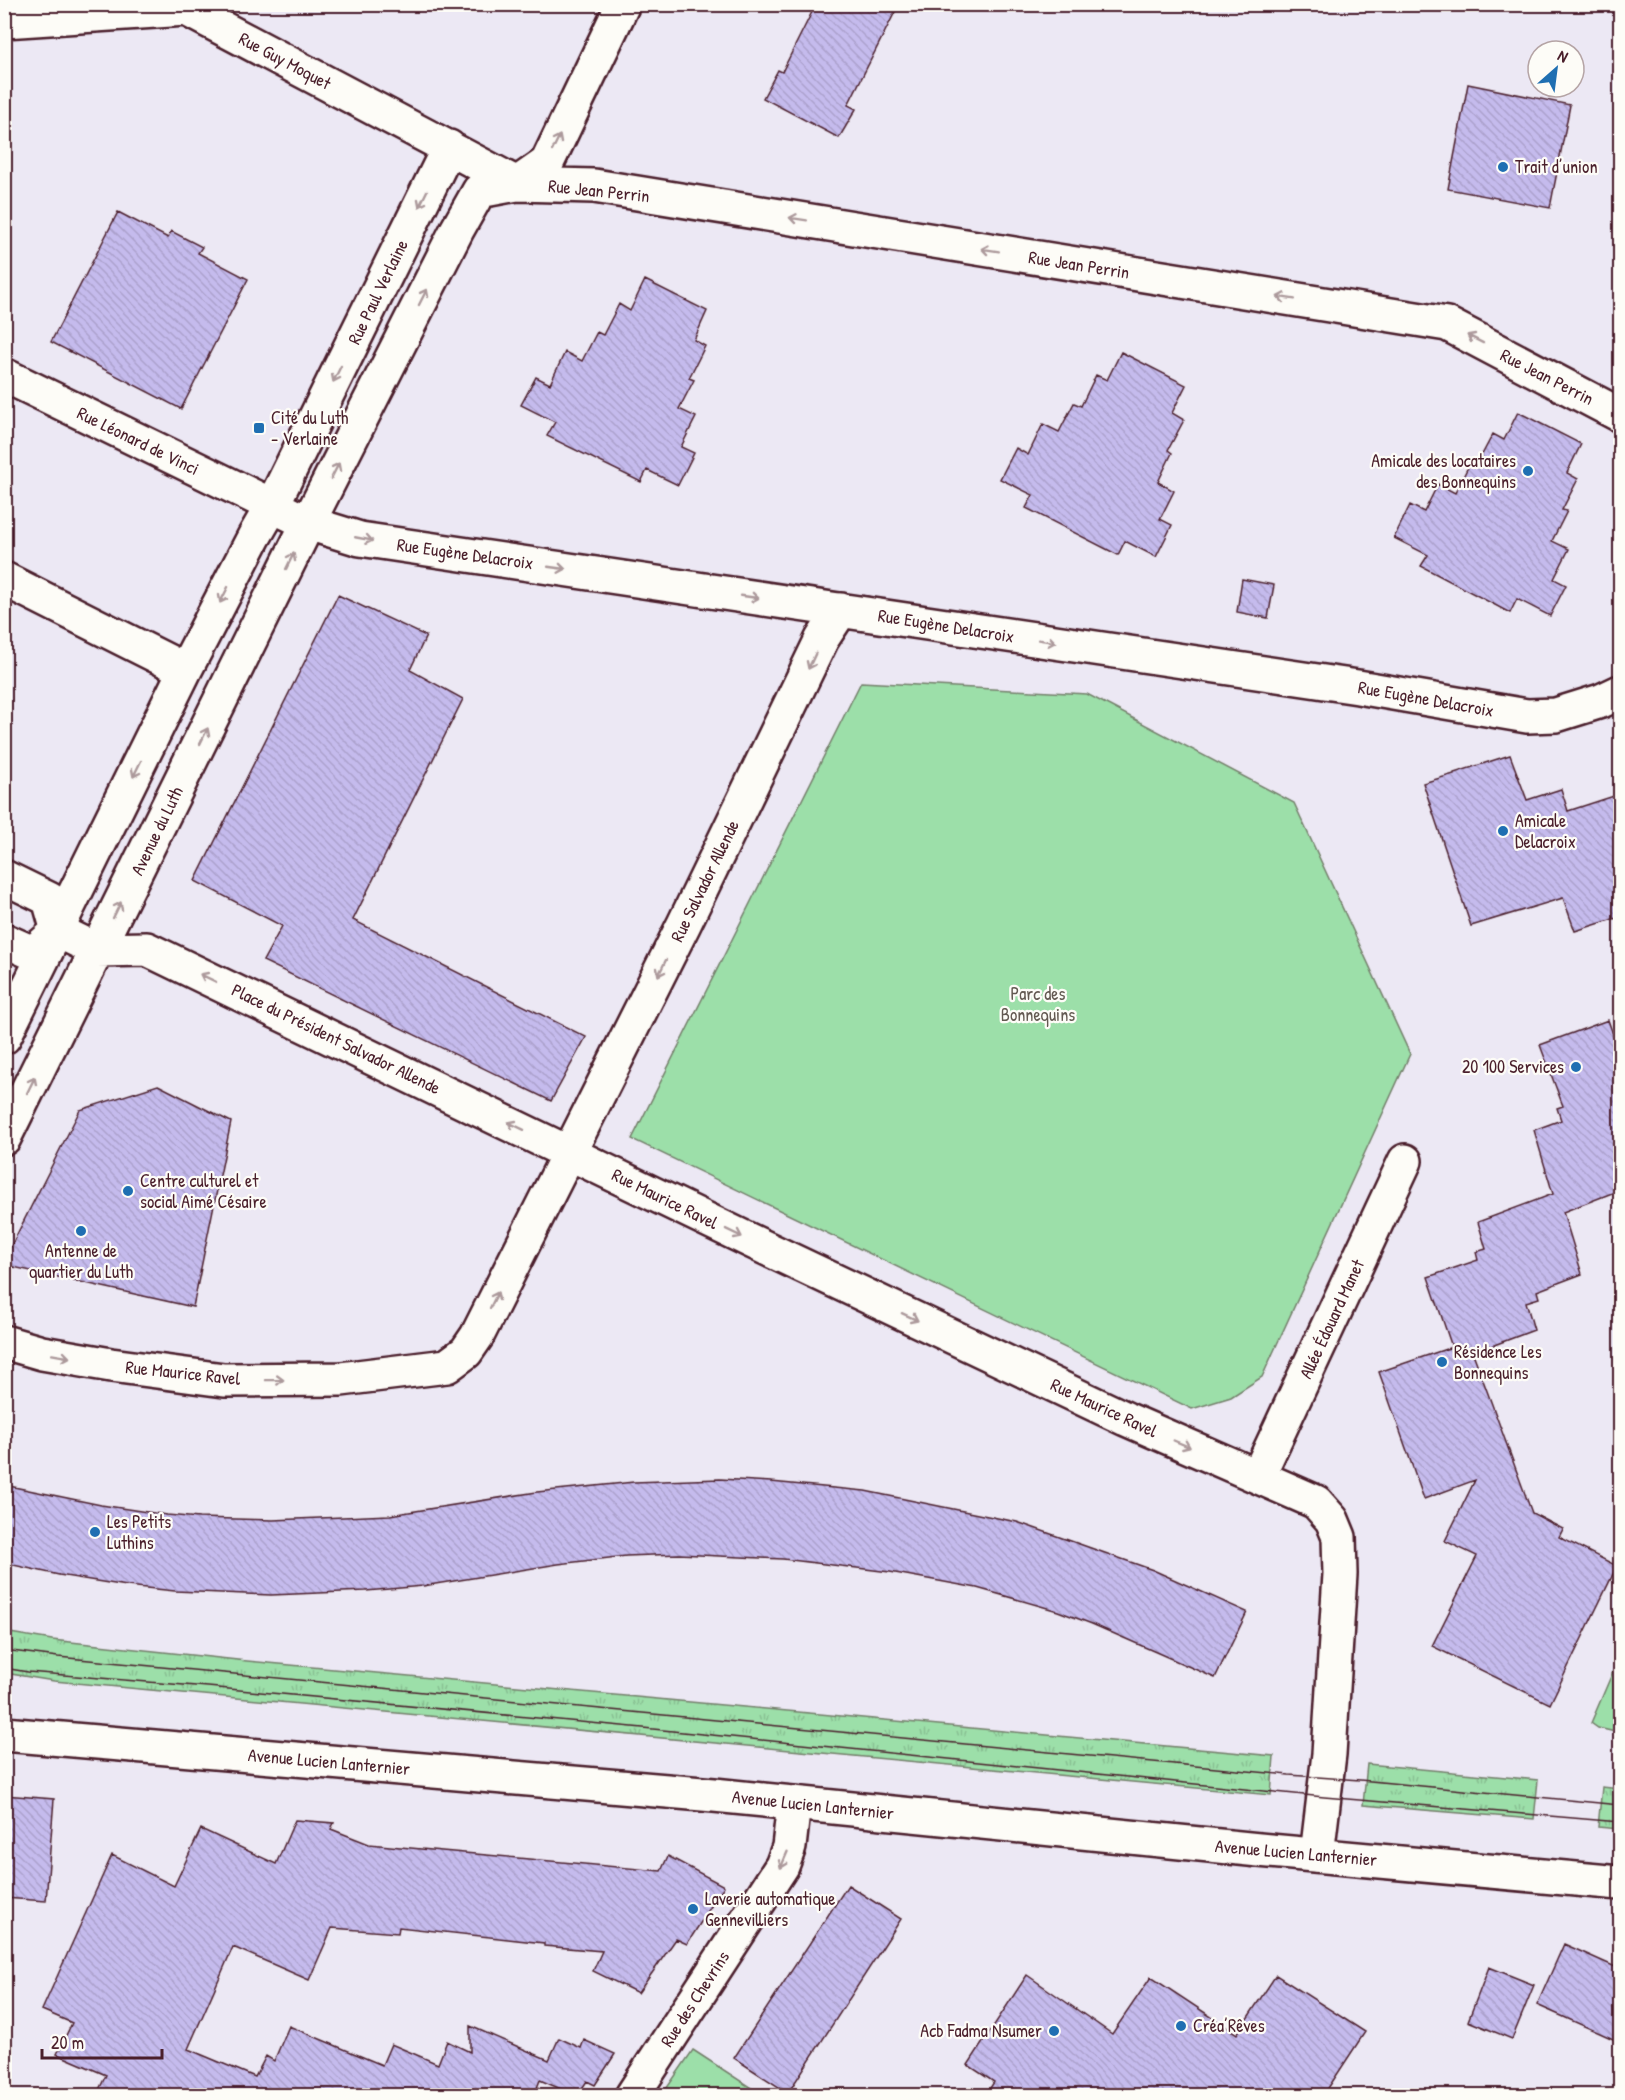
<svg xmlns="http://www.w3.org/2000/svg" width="1625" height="2100" font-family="'Patrick Hand',sans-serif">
<defs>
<pattern id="grass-tufts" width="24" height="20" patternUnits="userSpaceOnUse" patternTransform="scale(1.5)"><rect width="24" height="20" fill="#9cdfa9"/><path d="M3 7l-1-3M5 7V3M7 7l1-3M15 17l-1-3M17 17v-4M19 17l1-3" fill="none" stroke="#88bf92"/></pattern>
<pattern id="building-back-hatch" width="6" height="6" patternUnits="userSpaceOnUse" patternTransform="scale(1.5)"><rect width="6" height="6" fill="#c5bbed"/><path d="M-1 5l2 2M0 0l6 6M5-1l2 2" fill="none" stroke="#aba0cb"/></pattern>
</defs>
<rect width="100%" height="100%" fill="#ece8f4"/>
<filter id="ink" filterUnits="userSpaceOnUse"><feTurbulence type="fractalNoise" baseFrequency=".0167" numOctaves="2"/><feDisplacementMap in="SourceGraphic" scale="12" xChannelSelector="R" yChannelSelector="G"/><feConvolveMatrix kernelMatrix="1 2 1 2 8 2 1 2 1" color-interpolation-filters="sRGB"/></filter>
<g filter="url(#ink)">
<path fill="url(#grass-tufts)" stroke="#737f6a" stroke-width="1.5" d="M 4,1632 L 52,1640 L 247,1661 L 1274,1756 L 1271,1795 L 54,1681 L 5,1673 Z
M 1367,1764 L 1538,1780 L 1534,1819 L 1363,1805 Z
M 1602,1787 L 1620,1789 L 1620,1829 L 1598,1827 Z"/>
<path fill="#9cdfa9" stroke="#737f6a" stroke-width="1.5" d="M 861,682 L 1087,694 L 1294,803 L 1410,1054 L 1262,1377 L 1231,1397 L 1192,1409 L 632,1139 Z
M 1620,1655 L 1620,1733 L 1598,1728 L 1591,1723 Z
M 693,2050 L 762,2095 L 662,2095 Z"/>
<path fill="url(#building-back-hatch)" stroke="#4a1f2b" stroke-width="1.5" d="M 816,4 L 899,4 L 848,105 L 856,109 L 839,138 L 763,98 L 778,70 L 782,72 Z
M 1468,84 L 1570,105 L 1550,208 L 1448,189 Z
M 118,212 L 168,238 L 171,231 L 202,247 L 198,253 L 248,279 L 181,409 L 51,342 Z
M 645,280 L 707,311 L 694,340 L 705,346 L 689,378 L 694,380 L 679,409 L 696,417 L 681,447 L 694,453 L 678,485 L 647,470 L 641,482 L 547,436 L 555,422 L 521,405 L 536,377 L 550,384 L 565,352 L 582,361 L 597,332 L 603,335 L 619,304 L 630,311 Z
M 1121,352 L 1186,385 L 1172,413 L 1184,420 L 1168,450 L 1172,453 L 1158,482 L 1174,491 L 1160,519 L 1172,525 L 1156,557 L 1125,541 L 1118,555 L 1026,508 L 1033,495 L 1000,479 L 1016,448 L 1028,455 L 1043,424 L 1059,432 L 1074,403 L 1081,406 L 1096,375 L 1107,380 Z
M 1518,412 L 1581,444 L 1567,473 L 1578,479 L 1562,510 L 1567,511 L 1552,541 L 1569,549 L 1554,579 L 1566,585 L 1550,616 L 1517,599 L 1510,613 L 1421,566 L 1428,555 L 1394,538 L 1410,505 L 1424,512 L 1438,484 L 1455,493 L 1470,463 L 1476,466 L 1493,434 L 1504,440 Z
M 1242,579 L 1274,585 L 1268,618 L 1237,612 Z
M 338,595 L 426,636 L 410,670 L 463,699 L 353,920 L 586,1037 L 551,1101 L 263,961 L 282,926 L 195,881 Z
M 1510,755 L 1527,800 L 1561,789 L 1568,811 L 1620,794 L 1620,917 L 1575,931 L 1563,898 L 1471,926 L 1423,783 L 1454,774 L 1454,773 Z
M 1608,1020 L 1620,1054 L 1620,1190 L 1563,1212 L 1582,1274 L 1537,1291 L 1539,1298 L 1526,1302 L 1534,1330 L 1473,1353 L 1532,1513 L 1563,1529 L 1559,1537 L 1617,1566 L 1550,1704 L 1432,1646 L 1477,1556 L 1445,1541 L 1475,1480 L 1424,1499 L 1379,1372 L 1452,1347 L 1428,1277 L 1478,1260 L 1476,1252 L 1486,1249 L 1478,1222 L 1553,1194 L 1534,1130 L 1561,1120 L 1557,1108 L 1563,1106 L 1540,1045 Z
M 158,1085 L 231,1122 L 193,1307 L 4,1265 L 4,1260 L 80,1110 Z
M 720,1479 L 771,1482 L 865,1491 L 1017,1522 L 1153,1570 L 1247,1612 L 1215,1678 L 1092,1624 L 1058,1611 L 977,1588 L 890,1572 L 783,1559 L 679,1554 L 626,1556 L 558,1564 L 423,1586 L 366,1591 L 271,1595 L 175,1591 L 127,1586 L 59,1575 L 4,1563 L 4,1485 L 101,1505 L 167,1515 L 199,1518 L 273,1520 L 390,1515 L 537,1492 L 634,1482 Z
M 4,1795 L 54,1799 L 46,1901 L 4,1898 Z
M 295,1820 L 334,1823 L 331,1829 L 369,1844 L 442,1851 L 661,1871 L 668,1856 L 724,1886 L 687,1944 L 676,1939 L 638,1993 L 593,1971 L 602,1951 L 544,1946 L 544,1943 L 399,1927 L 398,1933 L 332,1928 L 309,1980 L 233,1947 L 188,2049 L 255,2077 L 266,2056 L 274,2061 L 289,2026 L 382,2065 L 391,2044 L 438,2064 L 447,2041 L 470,2052 L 470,2026 L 549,2060 L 559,2038 L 581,2048 L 584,2040 L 615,2054 L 595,2085 L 587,2081 L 577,2096 L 540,2080 L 534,2096 L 96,2096 L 106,2075 L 57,2054 L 72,2023 L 42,2010 L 112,1855 L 174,1886 L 201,1829 L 276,1864 Z
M 848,1885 L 901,1919 L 788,2093 L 734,2058 Z
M 1564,1944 L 1620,1969 L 1620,2042 L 1537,2005 Z
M 1489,1967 L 1534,1985 L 1512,2039 L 1468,2021 Z
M 1027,1975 L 1112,2034 L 1151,1977 L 1237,2034 L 1276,1975 L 1365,2032 L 1323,2096 L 985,2096 L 994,2082 L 968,2065 Z"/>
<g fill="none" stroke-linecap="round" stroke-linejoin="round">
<defs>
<path id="street" d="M 4,21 L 186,9 L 517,184 L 594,186 L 1447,324 L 1620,415
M 4,375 L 308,523 L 360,539 L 1358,687 L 1527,716 L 1556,715 L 1601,701 L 1620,692
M 4,579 L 185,670
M 4,877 L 49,899 L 58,931 L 97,950 L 147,949 L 751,1241 L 1126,1419 L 1316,1502 L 1332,1520 L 1339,1537 L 1340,1574 L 1329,1754 L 1317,1855
M 4,940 L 33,953 L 58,931
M 4,1037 L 185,670 L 254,537 L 272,506 L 449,147
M 4,1138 L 308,523 L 457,230 L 479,191 L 517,184 L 547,163 L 623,4
M 4,1342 L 42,1353 L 111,1365 L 224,1380 L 341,1379 L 447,1366 L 466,1352 L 477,1336 L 684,924 L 822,639 L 841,610
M 1258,1476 L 1405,1161
M 632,2096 L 782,1866 L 789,1847 L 794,1803"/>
<path id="secondary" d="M 4,1734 L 714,1795 L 1259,1850 L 1620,1883"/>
</defs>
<use href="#street" stroke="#4a1f2b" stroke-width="38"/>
<use href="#secondary" stroke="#4a1f2b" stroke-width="38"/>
<use href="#street" stroke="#fdfcf7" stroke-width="33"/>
<use href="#secondary" stroke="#fdfcf7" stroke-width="33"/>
<path stroke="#4a1f2b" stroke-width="1.5" d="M 4,1650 L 58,1657 L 1289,1775 L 1360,1780 L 1620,1805
M 4,1668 L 28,1672 L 208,1687 L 643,1728 L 1324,1797 L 1620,1822"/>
</g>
<defs><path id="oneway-shaft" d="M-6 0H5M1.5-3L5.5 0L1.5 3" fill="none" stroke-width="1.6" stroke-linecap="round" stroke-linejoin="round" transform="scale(1.5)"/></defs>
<g stroke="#ac999b">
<use href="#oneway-shaft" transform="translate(556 143) rotate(-64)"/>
<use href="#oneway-shaft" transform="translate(423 199) rotate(116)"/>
<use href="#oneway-shaft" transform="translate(798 219) rotate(-171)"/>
<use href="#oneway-shaft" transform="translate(990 250) rotate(-171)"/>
<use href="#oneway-shaft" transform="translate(423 297) rotate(-63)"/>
<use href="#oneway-shaft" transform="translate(1286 298) rotate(-171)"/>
<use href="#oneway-shaft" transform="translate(1475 339) rotate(-153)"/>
<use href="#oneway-shaft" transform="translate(337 374) rotate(116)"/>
<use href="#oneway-shaft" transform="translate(335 471) rotate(-63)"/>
<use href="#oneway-shaft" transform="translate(364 539) rotate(11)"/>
<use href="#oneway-shaft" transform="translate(290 561) rotate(-64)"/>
<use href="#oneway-shaft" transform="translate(557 568) rotate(8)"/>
<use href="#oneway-shaft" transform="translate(224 595) rotate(117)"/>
<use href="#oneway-shaft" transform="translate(750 597) rotate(8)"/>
<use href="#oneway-shaft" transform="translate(1047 641) rotate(9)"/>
<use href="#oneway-shaft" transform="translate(812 661) rotate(115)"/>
<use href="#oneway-shaft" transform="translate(204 736) rotate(-64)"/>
<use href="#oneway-shaft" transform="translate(137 769) rotate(116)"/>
<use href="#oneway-shaft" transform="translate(117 910) rotate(-64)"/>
<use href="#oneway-shaft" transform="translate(662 968) rotate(116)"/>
<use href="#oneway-shaft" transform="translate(208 978) rotate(-154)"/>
<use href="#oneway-shaft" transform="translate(31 1085) rotate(-64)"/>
<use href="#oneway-shaft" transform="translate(516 1126) rotate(-154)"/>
<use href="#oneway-shaft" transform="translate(734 1233) rotate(26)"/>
<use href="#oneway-shaft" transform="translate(494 1300) rotate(-64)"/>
<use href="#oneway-shaft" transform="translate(910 1317) rotate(25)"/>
<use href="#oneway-shaft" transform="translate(61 1356) rotate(10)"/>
<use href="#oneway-shaft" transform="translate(275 1380) rotate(-1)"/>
<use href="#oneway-shaft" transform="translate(1182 1444) rotate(23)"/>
<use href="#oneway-shaft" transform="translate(784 1860) rotate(113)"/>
</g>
</g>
<g fill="#1f6fb2" stroke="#fdfcf7" stroke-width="2">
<circle cx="1503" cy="167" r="6"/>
<rect x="253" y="422" width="12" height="12" rx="3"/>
<circle cx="1528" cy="471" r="6"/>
<circle cx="1503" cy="831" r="6"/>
<circle cx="1576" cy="1067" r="6"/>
<circle cx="128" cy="1191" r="6"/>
<circle cx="81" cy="1231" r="6"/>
<circle cx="1442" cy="1362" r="6"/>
<circle cx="95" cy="1532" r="6"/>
<circle cx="693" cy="1909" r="6"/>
<circle cx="1181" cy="2026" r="6"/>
<circle cx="1054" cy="2031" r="6"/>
</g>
<g text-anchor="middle" stroke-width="4.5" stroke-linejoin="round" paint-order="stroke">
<g font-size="18" fill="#4a1f2b" stroke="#fdfcf7">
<text transform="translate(285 61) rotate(28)" y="6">Rue Guy Moquet</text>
<text transform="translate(599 191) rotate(6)" y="6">Rue Jean Perrin</text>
<text transform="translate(1079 265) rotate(9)" y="6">Rue Jean Perrin</text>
<text transform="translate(378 292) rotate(-64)" y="6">Rue Paul Verlaine</text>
<text transform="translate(1547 377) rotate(27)" y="6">Rue Jean Perrin</text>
<text transform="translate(138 441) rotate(26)" y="6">Rue Léonard de Vinci</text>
<text transform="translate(465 554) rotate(8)" y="6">Rue Eugène Delacroix</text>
<text transform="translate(946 626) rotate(9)" y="6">Rue Eugène Delacroix</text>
<text transform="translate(1426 699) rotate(10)" y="6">Rue Eugène Delacroix</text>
<text transform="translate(157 831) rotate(-64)" y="6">Avenue du Luth</text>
<text transform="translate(705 881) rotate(-64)" y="6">Rue Salvador Allende</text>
<text transform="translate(336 1039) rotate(26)" y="6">Place du Président Salvador Allende</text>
<text transform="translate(665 1199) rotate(26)" y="6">Rue Maurice Ravel</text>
<text transform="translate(1332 1319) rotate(-65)" y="6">Allée Édouard Manet</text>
<text transform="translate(183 1373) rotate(6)" y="6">Rue Maurice Ravel</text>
<text transform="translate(1104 1408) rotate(25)" y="6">Rue Maurice Ravel</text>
<text transform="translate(329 1762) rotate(5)" y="6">Avenue Lucien Lanternier</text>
<text transform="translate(813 1805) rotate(6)" y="6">Avenue Lucien Lanternier</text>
<text transform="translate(1296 1853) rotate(5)" y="6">Avenue Lucien Lanternier</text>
<text transform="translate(695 1999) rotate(-57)" y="6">Rue des Chevrins</text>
</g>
<g font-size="18" fill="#4a1f2b" stroke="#fdfcf7" text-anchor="start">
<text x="1515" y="173">Trait d’union</text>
<text x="271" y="424">Cité du Luth<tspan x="271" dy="21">- Verlaine</tspan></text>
<text x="1516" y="467" text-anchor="end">Amicale des locataires<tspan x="1516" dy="21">des Bonnequins</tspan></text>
<text x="1515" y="827">Amicale<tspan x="1515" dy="21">Delacroix</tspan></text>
<text x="1564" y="1073" text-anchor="end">20 100 Services</text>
<text x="140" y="1187">Centre culturel et<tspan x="140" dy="21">social Aimé Césaire</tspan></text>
<text x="81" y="1257" text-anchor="middle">Antenne de<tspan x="81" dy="21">quartier du Luth</tspan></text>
<text x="1454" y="1358">Résidence Les<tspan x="1454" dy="21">Bonnequins</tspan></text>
<text x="107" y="1528">Les Petits<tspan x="107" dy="21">Luthins</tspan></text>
<text x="705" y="1905">Laverie automatique<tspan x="705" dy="21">Gennevilliers</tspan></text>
<text x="1193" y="2032">Créa’Rêves</text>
<text x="1042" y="2037" text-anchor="end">Acb Fadma Nsumer</text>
</g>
<g font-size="18" fill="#635951" stroke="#fdfcf7">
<text x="1038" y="1000">Parc des<tspan x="1038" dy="21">Bonnequins</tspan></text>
</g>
</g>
<rect width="1625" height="2100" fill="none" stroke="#fdfcf7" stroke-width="24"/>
<rect x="12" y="12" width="1601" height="2076" fill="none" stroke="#4a1f2b" stroke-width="2" filter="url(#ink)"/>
<g transform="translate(1556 69) rotate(28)"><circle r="28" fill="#fdfcf7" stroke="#b5a4a5" stroke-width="1.5"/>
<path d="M0-4.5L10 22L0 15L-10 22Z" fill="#1f6fb2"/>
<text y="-9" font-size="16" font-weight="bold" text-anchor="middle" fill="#4a1f2b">N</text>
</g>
<path d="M42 2049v9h120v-9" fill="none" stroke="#4a1f2b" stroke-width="3"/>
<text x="51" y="2049" font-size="18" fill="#4a1f2b" stroke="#fdfcf7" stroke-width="4.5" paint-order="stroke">20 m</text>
</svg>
